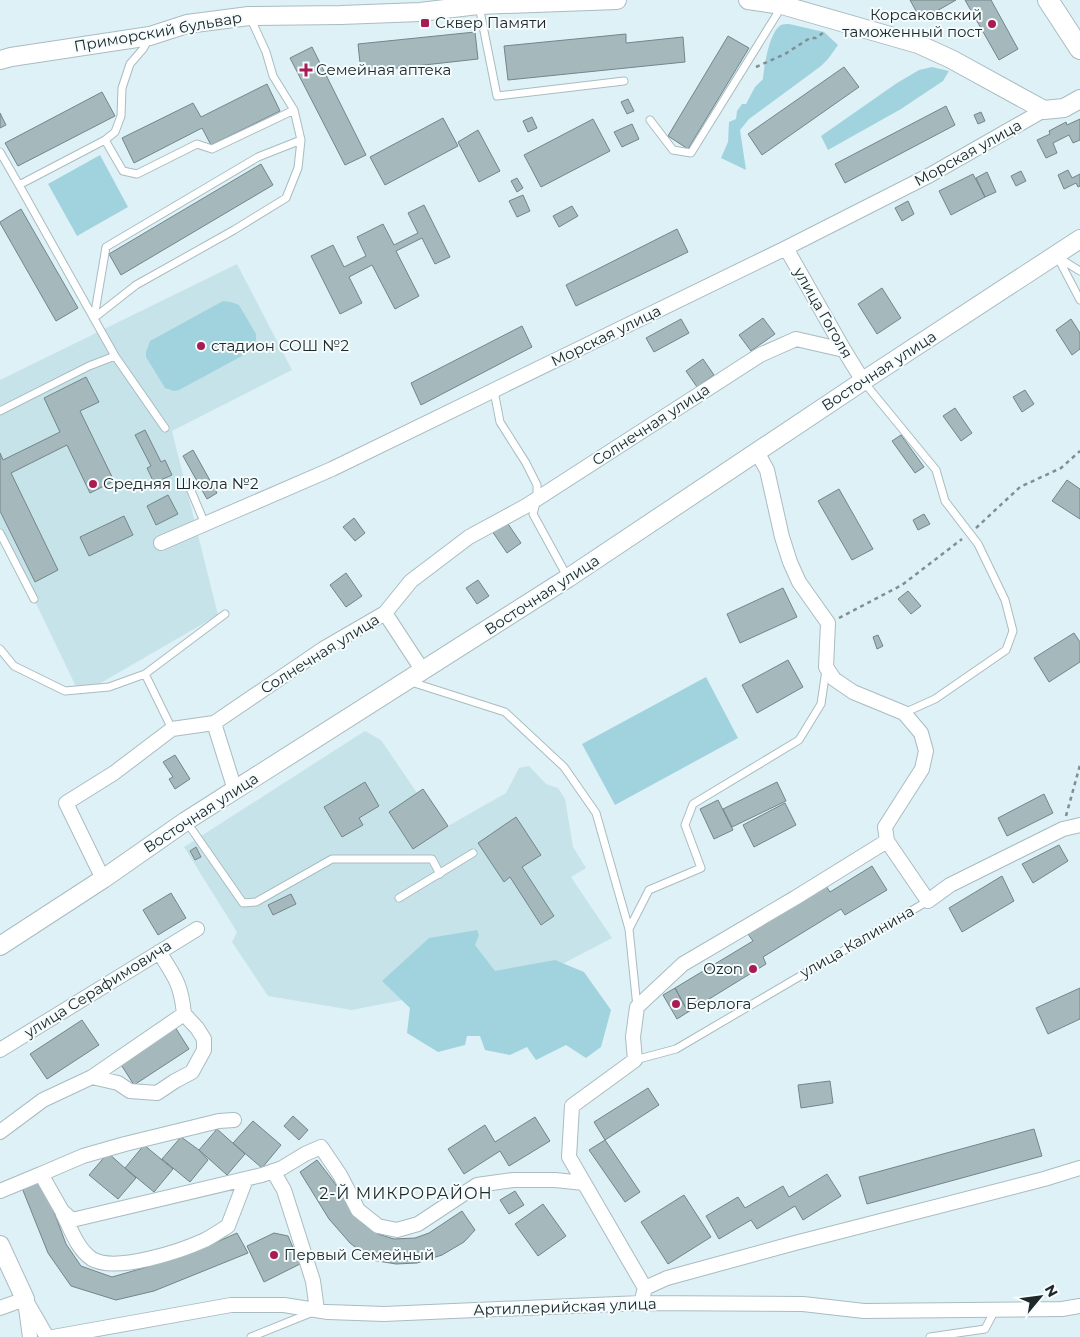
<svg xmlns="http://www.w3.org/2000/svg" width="1080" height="1337" font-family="Montserrat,sans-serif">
<rect width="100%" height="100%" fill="#ddf1f6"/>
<path fill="#c7e3ea" d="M 237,264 L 292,370 L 172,431 L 218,615 L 80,695 L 34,599 L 0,537 L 0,380 Z
M 365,731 L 381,740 L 417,793 L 423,789 L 448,826 L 506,793 L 519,768 L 529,766 L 546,784 L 558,788 L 565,799 L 573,847 L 586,868 L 571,877 L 612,938 L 549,971 L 352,1010 L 268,996 L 232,942 L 237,932 L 184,847 Z"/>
<path fill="#a1d3df" d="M 789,24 L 824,32 L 838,45 L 828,59 L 821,66 L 749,119 L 740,130 L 746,170 L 721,158 L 728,142 L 729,122 L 736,119 L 737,111 L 742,104 L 746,104 L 755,87 L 763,79 C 764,67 769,32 781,25 C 783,24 786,24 789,24 Z
M 932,67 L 949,71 L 943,81 L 901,109 L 828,150 L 821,136 L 897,83 L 919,70 Z
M 100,155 L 128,207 L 77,236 L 48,184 Z
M 223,301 L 231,302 L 239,305 L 256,334 L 256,342 L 253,350 L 179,390 L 174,391 L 165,388 L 146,357 L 146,352 L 150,341 Z
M 706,677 L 738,738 L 615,805 L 582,744 Z
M 477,930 L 479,935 L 475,945 L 495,971 L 555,960 L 584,972 L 611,1010 L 601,1047 L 586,1058 L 566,1045 L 536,1060 L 527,1047 L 510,1055 L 485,1050 L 480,1036 L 467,1036 L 465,1045 L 438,1052 L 407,1033 L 410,1008 L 382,981 L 429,938 Z"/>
<path fill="#a5b9bd" stroke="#73858a" d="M 910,0 L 956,0 L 921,20 Z
M 965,0 L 991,0 L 1018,49 L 999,60 Z
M 475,32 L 478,59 L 361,72 L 358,44 Z
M 626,34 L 626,43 L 683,37 L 685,62 L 508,80 L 504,46 Z
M 728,36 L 749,48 L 688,149 L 668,136 Z
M 312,47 L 366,155 L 345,165 L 290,58 Z
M 844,67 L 859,87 L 762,155 L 748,134 Z
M 267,84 L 280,111 L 211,145 L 202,128 L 134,163 L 122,138 L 193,103 L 201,117 Z
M 102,92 L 115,116 L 18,166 L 5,143 Z
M 628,99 L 634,111 L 627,114 L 621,102 Z
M 946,106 L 955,125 L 845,183 L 835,164 Z
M 981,112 L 985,121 L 978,124 L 974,115 Z
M 0,113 L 6,125 L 0,128 Z
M 532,117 L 537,128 L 528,132 L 523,121 Z
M 443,118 L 458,146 L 385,185 L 370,157 Z
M 593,119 L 610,151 L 541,187 L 524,155 Z
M 1080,119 L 1080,140 L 1073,143 L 1069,135 L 1053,143 L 1057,153 L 1046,158 L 1037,140 L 1050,134 L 1049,131 L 1066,122 L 1067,125 Z
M 632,124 L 639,139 L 622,147 L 614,132 Z
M 478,130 L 500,171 L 479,182 L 458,142 Z
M 261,164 L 273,185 L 121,275 L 109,254 Z
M 1068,170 L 1072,178 L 1080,174 L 1080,186 L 1078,187 L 1076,183 L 1064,189 L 1058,175 Z
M 1021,171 L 1026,181 L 1016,186 L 1011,176 Z
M 987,172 L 996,192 L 985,197 L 976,178 Z
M 973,174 L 985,197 L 951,215 L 939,191 Z
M 517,178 L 523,188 L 517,192 L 511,181 Z
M 523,195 L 530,211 L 517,217 L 509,201 Z
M 908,201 L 914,214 L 902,221 L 895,208 Z
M 424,205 L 450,257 L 435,264 L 422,238 L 396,251 L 419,296 L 395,309 L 372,265 L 349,277 L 362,303 L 340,314 L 311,256 L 333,245 L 344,267 L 366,256 L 357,237 L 383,224 L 394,245 L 418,233 L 408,213 Z
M 572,206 L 578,216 L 559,227 L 553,216 Z
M 21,209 L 78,308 L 56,321 L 0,223 L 0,222 Z
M 677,229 L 688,252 L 576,306 L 566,285 Z
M 882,288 L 901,318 L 877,334 L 858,304 Z
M 763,318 L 775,334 L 751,351 L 739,335 Z
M 681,319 L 689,333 L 654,352 L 646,338 Z
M 1071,319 L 1080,333 L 1080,349 L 1072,355 L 1056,330 Z
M 522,326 L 532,347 L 421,405 L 411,383 Z
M 703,359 L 714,375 L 697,387 L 686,371 Z
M 86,377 L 99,402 L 80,411 L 114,481 L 90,493 L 67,445 L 11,473 L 58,570 L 35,582 L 0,511 L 0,453 L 3,460 L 60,432 L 44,398 Z
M 1025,390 L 1034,404 L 1022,412 L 1013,397 Z
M 955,408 L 972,433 L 961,441 L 943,416 Z
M 145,430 L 161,462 L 165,460 L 172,475 L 154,483 L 147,468 L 151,466 L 135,435 Z
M 901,435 L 924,467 L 915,473 L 892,441 Z
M 193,450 L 217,493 L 207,499 L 183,456 Z
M 1067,480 L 1080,489 L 1080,519 L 1052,501 Z
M 839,489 L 873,549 L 852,560 L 818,501 Z
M 168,495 L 178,514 L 156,525 L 147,506 Z
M 924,514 L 930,524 L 918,530 L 913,520 Z
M 124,516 L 133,535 L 89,556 L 80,537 Z
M 354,518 L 365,533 L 355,541 L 343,527 Z
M 506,521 L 521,543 L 507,553 L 492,531 Z
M 346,573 L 362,596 L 346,607 L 330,585 Z
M 478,580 L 489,596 L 477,604 L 466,588 Z
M 783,588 L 797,617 L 740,643 L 727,614 Z
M 908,591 L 921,606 L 911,614 L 898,599 Z
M 1074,633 L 1080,642 L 1080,662 L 1049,682 L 1034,658 Z
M 878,635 L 883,646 L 877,649 L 873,637 Z
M 788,660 L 803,687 L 757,713 L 742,685 Z
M 175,755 L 190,779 L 175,789 L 169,779 L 173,777 L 163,762 Z
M 365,782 L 379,806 L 359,818 L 363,825 L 342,837 L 324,807 Z
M 777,782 L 786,801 L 732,827 L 723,809 Z
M 423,789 L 448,826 L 413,849 L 389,812 Z
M 1044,794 L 1053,813 L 1007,836 L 998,818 Z
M 718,800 L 733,830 L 714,839 L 700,809 Z
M 785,803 L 796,825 L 754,847 L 743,825 Z
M 516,817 L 541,855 L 522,867 L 554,916 L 541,925 L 510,877 L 504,882 L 478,843 Z
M 1059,845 L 1068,861 L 1033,883 L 1022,864 Z
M 196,847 L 201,857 L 195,860 L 190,851 Z
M 872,866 L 887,890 L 845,915 L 841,909 L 763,957 L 766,964 L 688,1012 L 675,988 L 753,941 L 748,934 L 826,886 L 830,892 Z
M 1002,876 L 1014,901 L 962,932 L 949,908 Z
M 171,893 L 186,918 L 158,935 L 143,910 Z
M 291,894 L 296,904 L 273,915 L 268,905 Z
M 675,988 L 688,1012 L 677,1019 L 663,995 Z
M 1080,988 L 1080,1019 L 1048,1034 L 1036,1008 Z
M 82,1020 L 99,1045 L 47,1079 L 30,1054 Z
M 175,1027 L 189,1049 L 134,1085 L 120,1063 Z
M 830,1081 L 833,1103 L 801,1108 L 798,1085 Z
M 648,1088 L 659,1105 L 605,1140 L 594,1122 Z
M 293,1116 L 308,1130 L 299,1140 L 284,1126 Z
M 535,1117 L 550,1141 L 509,1166 L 500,1151 L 464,1174 L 448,1149 L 485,1125 L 495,1142 Z
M 253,1121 L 281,1145 L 262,1168 L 233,1143 Z
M 217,1129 L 245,1154 L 227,1175 L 199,1150 Z
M 1034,1129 L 1042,1156 L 867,1204 L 859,1177 Z
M 181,1137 L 199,1150 L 208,1160 L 190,1182 L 162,1159 Z
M 605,1140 L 640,1192 L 625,1202 L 589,1150 Z
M 144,1145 L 173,1169 L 154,1192 L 125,1168 Z
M 108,1153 L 136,1178 L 118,1199 L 89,1175 Z
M 317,1160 L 334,1182 L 351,1209 L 363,1224 L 378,1234 L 394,1239 L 415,1238 L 429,1233 L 462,1211 L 475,1230 L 464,1242 L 442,1255 L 417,1263 L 396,1264 L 372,1260 L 350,1243 L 329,1219 L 300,1172 Z
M 827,1174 L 841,1196 L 803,1220 L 795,1206 L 757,1229 L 751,1220 L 719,1239 L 706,1216 L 738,1197 L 745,1208 L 783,1186 L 789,1197 Z
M 42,1180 L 66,1244 L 81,1266 L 112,1277 L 147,1267 L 208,1246 L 237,1233 L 248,1253 L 154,1291 L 116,1300 L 71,1286 L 48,1253 L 22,1188 Z
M 515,1191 L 524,1205 L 509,1214 L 500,1200 Z
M 684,1195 L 711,1237 L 668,1264 L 641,1222 Z
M 543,1204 L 566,1236 L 538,1256 L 515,1224 Z
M 274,1233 L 288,1236 L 300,1264 L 264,1282 L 247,1246 Z"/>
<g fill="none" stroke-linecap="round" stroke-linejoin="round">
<defs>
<path id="service" d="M 479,6 L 497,96 L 624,81
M 650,120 L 673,150 L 691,153 L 782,6
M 105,140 L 115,132 L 121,116 L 122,88 L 130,64 L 143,49 L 149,38
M 0,152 L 19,185
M 1057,256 L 1080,300
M 1059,258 L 1080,271
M 94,318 L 106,247 L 258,157 L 301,140 L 294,110 L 273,76 L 266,52 L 250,17
M 94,318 L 136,285 L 234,230 L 286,198 L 298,168 L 301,140
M 115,356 L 19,185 L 105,140 L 123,171 L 137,174 L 197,144 L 212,149 L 294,110
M 863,381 L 936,470 L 945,501 L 978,544 L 1005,600 L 1013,631 L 1006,650 L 935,699 L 904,713
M 494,391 L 500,422 L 526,463 L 537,485 L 537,499 L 533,514 L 568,578
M 0,411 L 89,366 L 115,356 L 165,428
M 189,486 L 205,524
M 0,533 L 34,599
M 0,649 L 14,666 L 65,691 L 109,687 L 145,674 L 225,614
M 145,674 L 172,729
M 408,681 L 505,712 L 564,767 L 596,813 L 629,929 L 637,1007
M 186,821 L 243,903 L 256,902 L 332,859 L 432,859 L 440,874
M 399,898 L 473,853
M 629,929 L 649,890 L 701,868 L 685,825 L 693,804 L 799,740 L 821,704 L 826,670
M 635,1060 L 676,1049 L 928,901
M 251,1337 L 313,1312
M 930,1337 L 985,1329 L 995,1310"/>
<path id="minor" d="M 786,248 L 844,350 L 863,381
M 757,452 L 767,470 L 782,537 L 790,562 L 799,582 L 828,623 L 826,667 L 834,679 L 853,692 L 904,713 L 921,733 L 926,751 L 922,769 L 885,827 L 887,841 L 928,901 L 950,885 L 1063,829 L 1080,825
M 161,543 L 332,469 L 786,248 L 930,175 L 1044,110
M 385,613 L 423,671
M 214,723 L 235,790
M 103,879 L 66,803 L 114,773 L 172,729 L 214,723 L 323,649 L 385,613 L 411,581 L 469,537 L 526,506 L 760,355 L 796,339 L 844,350
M 0,1050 L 197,929
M 92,1077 L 118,1083 L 130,1091 L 157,1093 L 175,1081 L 192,1072 L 204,1050 L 204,1039 L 197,1028 L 184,1014
M 0,1132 L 43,1100 L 92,1077 L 184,1014 C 181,984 175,977 159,952
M 273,1171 L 284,1190 L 313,1281 L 317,1310
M 41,1174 L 83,1156 L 125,1144 L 219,1121 L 234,1120
M 0,1191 L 41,1174 L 62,1211 L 72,1220 L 262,1175 L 282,1168 L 305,1154 L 321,1147 L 340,1175 L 358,1210 L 378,1226 L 397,1230 L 418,1224 L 477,1185 L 513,1180 L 555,1180 L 584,1183
M 63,1214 C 71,1229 77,1249 92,1259 C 116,1273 181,1251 205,1240 C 213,1236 220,1231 228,1226 L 246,1179
M 645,1288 L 667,1278 L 795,1243 L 1044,1179 L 1080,1168
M 25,1299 L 47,1337
M 641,1303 L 645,1288 L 569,1157 L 572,1106 L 635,1060 L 633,1037 L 637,1007 L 683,964 L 795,898 L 887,841
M 0,1308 L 25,1299
M 26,1308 L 30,1337
M 53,1337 L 231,1305 L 284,1305 L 328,1312 L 384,1314 L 641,1303 L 803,1304 L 864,1311 L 1062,1309 L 1080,1306"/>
<path id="tertiary" d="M 748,0 L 782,5 L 918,44 L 951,59 L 1044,110 L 1064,108 L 1080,99
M 0,60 L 11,57 L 150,36 L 187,24 L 249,16 L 341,15 L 420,12 L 478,5 L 617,0
M 0,946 L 103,879 L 186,821 L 568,578 L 863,381 L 1080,239
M 0,1245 L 25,1299"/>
<path id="secondary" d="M 1048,0 L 1080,49"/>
</defs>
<use href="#service" stroke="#a9bcc1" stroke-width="9"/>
<use href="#minor" stroke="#a9bcc1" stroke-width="16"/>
<use href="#tertiary" stroke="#a9bcc1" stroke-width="20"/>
<use href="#secondary" stroke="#a9bcc1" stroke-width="22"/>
<path stroke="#818f92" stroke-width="2.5" stroke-dasharray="4 4" stroke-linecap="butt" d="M 756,67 L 785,54 L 810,38 L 816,38 L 824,32
M 976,528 L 1020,487 L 1061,468 L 1080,451
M 839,618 L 902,585 L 962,539
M 1066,816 L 1080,765"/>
<use href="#service" stroke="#fff" stroke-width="7"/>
<use href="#minor" stroke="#fff" stroke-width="14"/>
<use href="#tertiary" stroke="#fff" stroke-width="18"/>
<use href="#secondary" stroke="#fff" stroke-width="20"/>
</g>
<g fill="#ab1b53" stroke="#f4fcfe" stroke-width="2">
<rect x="420" y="18" width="10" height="10" rx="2.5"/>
<circle cx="992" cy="24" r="5"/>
<path d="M303.5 62.5h5v5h5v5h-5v5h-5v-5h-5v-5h5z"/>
<circle cx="201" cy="346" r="5"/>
<circle cx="93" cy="484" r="5"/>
<circle cx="753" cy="969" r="5"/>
<circle cx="676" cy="1004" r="5"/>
<circle cx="274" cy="1255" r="5"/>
</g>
<g text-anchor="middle" stroke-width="4" stroke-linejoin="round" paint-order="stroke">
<g font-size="15" fill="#202829" stroke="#f4fcfe" text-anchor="start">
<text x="982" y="20" text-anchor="end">Корсаковский<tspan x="982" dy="17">таможенный пост</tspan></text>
<text x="435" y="28">Сквер Памяти</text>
<text x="316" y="75">Семейная аптека</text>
<text x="211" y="351">стадион СОШ №2</text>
<text x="103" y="489">Средняя Школа №2</text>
<text x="743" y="974" text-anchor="end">Ozon</text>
<text x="686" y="1009">Берлога</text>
<text x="284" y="1260">Первый Семейный</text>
</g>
<g font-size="15" fill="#202829" stroke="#f4fcfe">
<text transform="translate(158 32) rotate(-10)" y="5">Приморский бульвар</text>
<text transform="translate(968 153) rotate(-29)" y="5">Морская улица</text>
<text transform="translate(823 313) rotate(60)" y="5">улица Гоголя</text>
<text transform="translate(606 336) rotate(-26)" y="5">Морская улица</text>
<text transform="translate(879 371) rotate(-33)" y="5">Восточная улица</text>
<text transform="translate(651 425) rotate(-33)" y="5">Солнечная улица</text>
<text transform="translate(542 595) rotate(-33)" y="5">Восточная улица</text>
<text transform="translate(320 654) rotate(-32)" y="5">Солнечная улица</text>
<text transform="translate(201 813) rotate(-33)" y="5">Восточная улица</text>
<text transform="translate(857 942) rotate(-30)" y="5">улица Калинина</text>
<text transform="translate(98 989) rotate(-32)" y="5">улица Серафимовича</text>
<text transform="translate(565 1307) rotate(-2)" y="5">Артиллерийская улица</text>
</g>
<g font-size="16" letter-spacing="1" fill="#202829" stroke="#f4fcfe">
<text x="406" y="1199">2-Й МИКРОРАЙОН</text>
</g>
</g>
<g transform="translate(1040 1297) rotate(61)" stroke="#f4fcfe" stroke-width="4" paint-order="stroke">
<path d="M0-4L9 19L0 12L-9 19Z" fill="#202829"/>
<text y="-8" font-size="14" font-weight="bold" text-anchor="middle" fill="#202829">N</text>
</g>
</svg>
